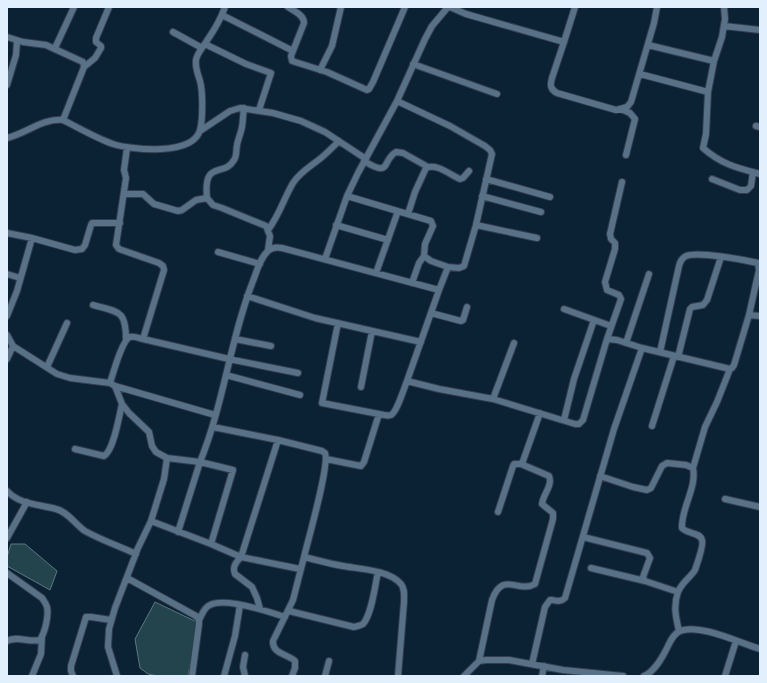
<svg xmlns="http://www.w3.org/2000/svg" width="767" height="683" font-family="'Archivo Narrow',sans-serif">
<rect width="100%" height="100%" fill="#0b2134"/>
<path fill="#23444c" stroke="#5c7881" d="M 11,544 L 25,544 L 57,571 L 50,590 L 7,566 L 7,557 Z
M 155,602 L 199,623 L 188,675 L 187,676 L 158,676 L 148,674 L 140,668 L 135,639 Z"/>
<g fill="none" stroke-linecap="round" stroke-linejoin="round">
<defs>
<path id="street" d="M 288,7 C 294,11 304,15 304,23 L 291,56 L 292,61 L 327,72 L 367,90 L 369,89 L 373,82 L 405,7
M 450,7 L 466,14 L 564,42 L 552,78 C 550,85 550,89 557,93 L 609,108 L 616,110 L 627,107 L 631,102 L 654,23 L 657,7
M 222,15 L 293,51
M 724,26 L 760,30
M 173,32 L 202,48
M 7,37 L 23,42 L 46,45 L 83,62 L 84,67 L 63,120
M 564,42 L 575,7
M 205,44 L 246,64 L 271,73 L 259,110
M 648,45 L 714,61
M 55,48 L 74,7
M 413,64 L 497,94
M 84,67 L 95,58 L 101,48 L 101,46 L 96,42 L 96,38 L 109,7
M 320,70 L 332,46 L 341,7
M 640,74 L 708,92 L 714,61 L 722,37 L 725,19 L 724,7
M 7,85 L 16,55 L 17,41
M 708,92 L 706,134 L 703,148 C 721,164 737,168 760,174
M 397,101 L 450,126 L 485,146 L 490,150 L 492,154 L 476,225 L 464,266 L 459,268 L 448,267 L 439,290
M 244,108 C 243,115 243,121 242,127 C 241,133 238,139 237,145 C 236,150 237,156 234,160 C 224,178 203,159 207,198 L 213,205 L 222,208 L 266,226 L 270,236 L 268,250
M 621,109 L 630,113 L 635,119 L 626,155
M 756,126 L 760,127
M 200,131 L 230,111 L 240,108 L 273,113 L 301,121 L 325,132 L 366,159
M 7,138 C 27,133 43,118 63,120 C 79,128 96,138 113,144 C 132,150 193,156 200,130 C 203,119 203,92 200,81 C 198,74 195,68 196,60 C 197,53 204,46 208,39 C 215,29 221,18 225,7
M 127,148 L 124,170 L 126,178 L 116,245 L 119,249 L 159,263 L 163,266 L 164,270 L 143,339
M 364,161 C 392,178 381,161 396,152 L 403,153 L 428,167
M 486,179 L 550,197
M 712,179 L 740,190 L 747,190 L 751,186 L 753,172
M 124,194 L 143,194 L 154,204 L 178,211 L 182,210 L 196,200 L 207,198
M 347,196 L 431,221 L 433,226 L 425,244 L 424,256 L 431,261 L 448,267
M 482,196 L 541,212
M 408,214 L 415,192 L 426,168 C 437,163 450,175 460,179 L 463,178 L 469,171
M 336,225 L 388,240
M 476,225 L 537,238
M 268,230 C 279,216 284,198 293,183 C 300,172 311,166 321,158 C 327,153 333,147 339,141
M 7,233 L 32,238 L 75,250 L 82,249 L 85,245 L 91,225 L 92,223 L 120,223
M 218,252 L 260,264
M 325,259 L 347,196 L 358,173 L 397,101 L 425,39 L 432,26 L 448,7
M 376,273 L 398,211
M 7,274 L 20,278
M 412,283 L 419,263 L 424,256
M 247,296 L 315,318 L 421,342
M 93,305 C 119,312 126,310 126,340
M 564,309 L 611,326
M 431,313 L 461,321 L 463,320 L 467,307
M 7,316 L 17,291 L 32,238
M 338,323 L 322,403 L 384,415 C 386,415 388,416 391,415 C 397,412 404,388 407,381
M 7,335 L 13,346
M 235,339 L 271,346
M 607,339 L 621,299 L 619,295 L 607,290 L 605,282 L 615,249 L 615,243 L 611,239 L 610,234 L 622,182
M 626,343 L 649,274
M 660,352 L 679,266 C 680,262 682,258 686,256 C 698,251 745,260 758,263 L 759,270 L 749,315
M 678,357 L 690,309 L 692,307 L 703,305 L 707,300 L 721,257
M 7,359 L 13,346 L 57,374 L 70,378 L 110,383 L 115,386 L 122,404 L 129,413 L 149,432 L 152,446 L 156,452 L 167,458
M 47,367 L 67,323
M 226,375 L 300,395
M 110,383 C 113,374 122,340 130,337 C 134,336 139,338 143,339 L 229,359 L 298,373
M 115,386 L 215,415
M 361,387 L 372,331
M 493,399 L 514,343
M 564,420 L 574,379 L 594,320
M 652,426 L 674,356
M 213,427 L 278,440 L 322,451 L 325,453 C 330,464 308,540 304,557 C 317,560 330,564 343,566 C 360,569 389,570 401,584 C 405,589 404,595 404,602 L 398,676
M 75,449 L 104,456 C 114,450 119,416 122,404
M 326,459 L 361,466 L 364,462 L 379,414
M 693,468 L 705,427 L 717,402 L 730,369
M 600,476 L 633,487 L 647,490 L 651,488 L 662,466 L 667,463 L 686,465 L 693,468 C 697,488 681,508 682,528 C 687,534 700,532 702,540 C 704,545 697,564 695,570 C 690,578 682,582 678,592 C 673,606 676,618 679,631
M 7,491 C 20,505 39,504 56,509 C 68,512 75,524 85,531 C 101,540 119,546 136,554
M 725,499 L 760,507
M 498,512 L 513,466 L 514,464 L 521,464 L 523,461 L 540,413
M 151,521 L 211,544 L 233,470 L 200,462 L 178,532
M 583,537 L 647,553 L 650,558 L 643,577 L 645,581 L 678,592
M 7,538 L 27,502
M 211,544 L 241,557 L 300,569
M 591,568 L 645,581
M 7,573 L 42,598 C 44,601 46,603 47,607 C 49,616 45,632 40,640 C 29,643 17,635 7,641
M 127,578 L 196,616 L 199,620 L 199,624 L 192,676
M 260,609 L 257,598 L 252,587 L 235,574 C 232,567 236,562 241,557 L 278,440
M 289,611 L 354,627 C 357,626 360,626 363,624 C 372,614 375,585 378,572
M 199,620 C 202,615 204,607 210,605 C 224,597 270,612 285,617
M 479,661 L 492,600 C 503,570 518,594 535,584 L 553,519 L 553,513 L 542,504 C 543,494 553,486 549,476 L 521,464
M 532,664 L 545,607 L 550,600 L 552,600 C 557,601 561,602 565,598 L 614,429 L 642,348
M 32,676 L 41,654 L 42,636
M 73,676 L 71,671 L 71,666 L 86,617 L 91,617 L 111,620
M 117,676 L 108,647 L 109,629 L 115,608 L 138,548 L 151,521 L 164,479 L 167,458 L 200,462 C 224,403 230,340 253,281 C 257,271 260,258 268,251 C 272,247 277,247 282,248 L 439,290 L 407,381 L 439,389 L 493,399 L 575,424 L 579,424 L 583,420 L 607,339 L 617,340 L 642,348 L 730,369 L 732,368 L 734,365 L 749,315 L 760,316
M 224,676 L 235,636 L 240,605
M 245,676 L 243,667 L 245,655
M 292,676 L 295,668 L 295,661 C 288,654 272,654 273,641 L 293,600 L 304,557
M 325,676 L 329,661
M 464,676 L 479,661 L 486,660 L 509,660 L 563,670 L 623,676
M 542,676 L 544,666
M 644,676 C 655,671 662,658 667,648 C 670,642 673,634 680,631 C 699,623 740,643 760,649
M 725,676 L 736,641"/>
</defs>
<use href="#street" stroke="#323d4d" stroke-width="8"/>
<use href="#street" stroke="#587187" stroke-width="6"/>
</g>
<rect width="767" height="683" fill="none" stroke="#e2f0fd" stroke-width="16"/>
</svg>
